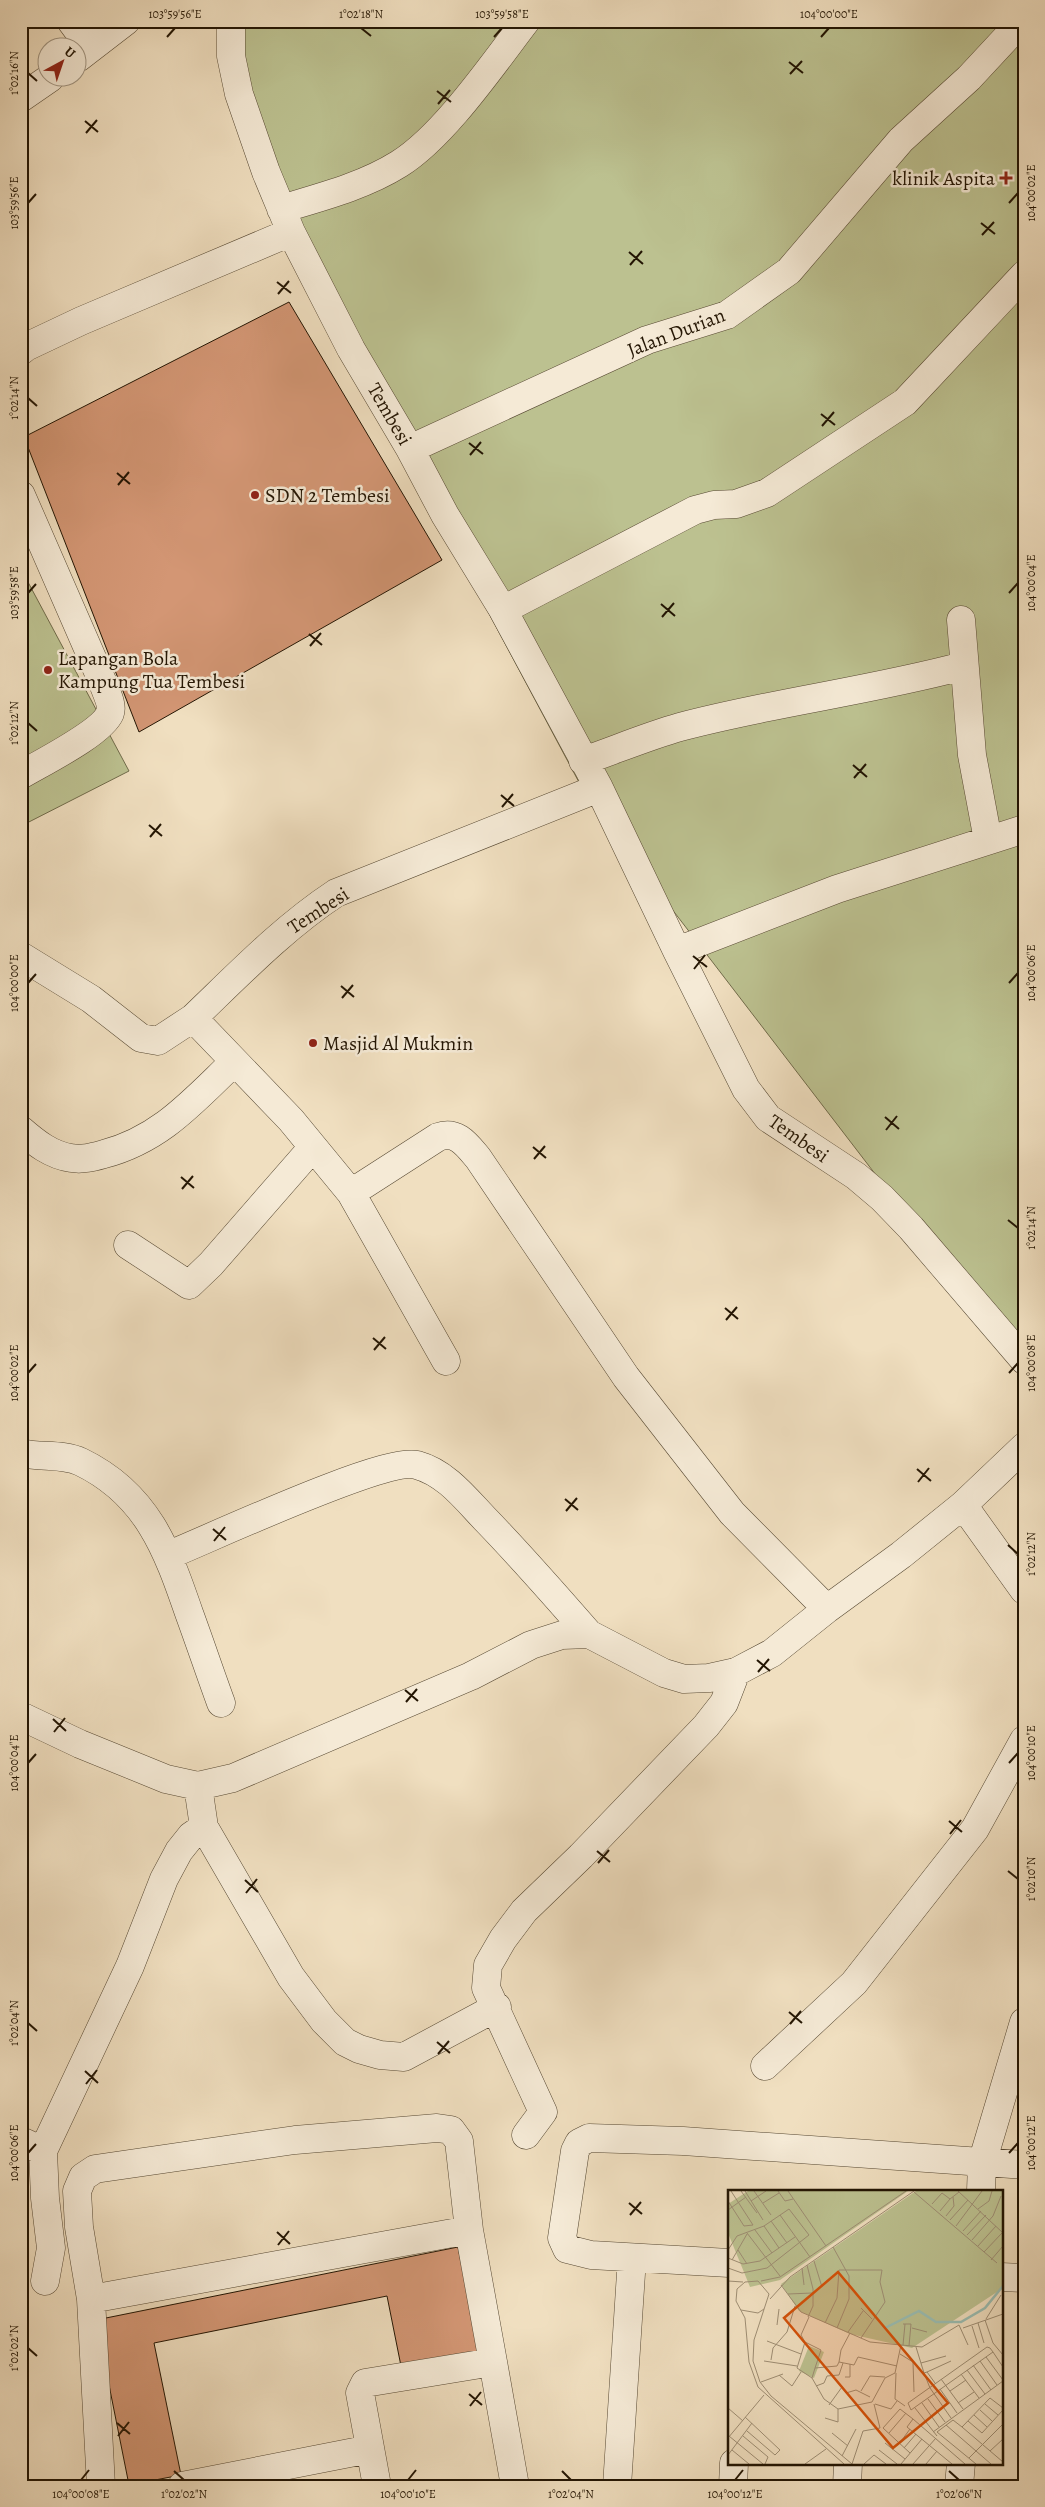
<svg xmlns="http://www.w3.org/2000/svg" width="1045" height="2507" font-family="Alegreya,serif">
<rect width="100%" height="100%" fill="#f0dfc0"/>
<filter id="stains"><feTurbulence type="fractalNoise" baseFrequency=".004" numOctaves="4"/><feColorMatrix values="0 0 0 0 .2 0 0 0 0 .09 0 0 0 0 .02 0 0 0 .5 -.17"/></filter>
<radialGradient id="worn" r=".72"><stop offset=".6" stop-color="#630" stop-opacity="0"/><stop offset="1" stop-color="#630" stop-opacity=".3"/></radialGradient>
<path fill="#bcc190" stroke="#706b4a" d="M 238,21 L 1024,21 L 1024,1368 L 589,801 L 293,246 L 233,57 Z
M 21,569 L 129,771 L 21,826 Z"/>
<path fill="#d39674" stroke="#231503" d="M 289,302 L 442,560 L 139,732 L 24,437 Z
M 458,2247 L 482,2361 L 403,2376 L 387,2296 L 154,2343 L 181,2475 L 129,2485 L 96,2320 Z"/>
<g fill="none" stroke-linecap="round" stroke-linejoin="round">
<defs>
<path id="minor" d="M 71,21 L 91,48
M 231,21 L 231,56 L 239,94 L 266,172 L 291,232 L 351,349 L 410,449 L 445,515 L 503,610 L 599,788 L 677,951 L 746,1089 L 768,1118 L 856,1176 L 882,1198 L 911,1228 L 1024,1360
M 78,58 L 126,21
M 21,98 L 50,78
M 281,209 C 321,197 364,186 399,164 C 444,136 493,64 526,21
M 21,351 L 26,347 L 81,321 L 291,232
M 410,449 L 647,340 L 727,315 L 789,271 L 901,140 L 969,78 L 1022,21
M 21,495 L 103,683 C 106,692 113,705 110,713 C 102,733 41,763 21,775
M 503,610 L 695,510 L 714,505 L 736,504 L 767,493 L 905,402 L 1024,275
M 961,620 L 972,755 L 988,840
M 583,761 C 615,750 648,736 680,727 C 774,702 870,691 963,666
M 599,788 L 336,893 C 283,928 239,974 193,1018 L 291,1120 L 351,1193 L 438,1137 C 457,1130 467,1145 478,1158 L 626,1377 L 732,1513 L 827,1609
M 677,951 L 837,889 L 1024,829
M 21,956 L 91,999 L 141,1038 L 158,1041 L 193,1018
M 21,1130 C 36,1143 51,1155 71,1158 C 83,1160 93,1157 104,1154 C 161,1139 193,1101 234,1062
M 351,1193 L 446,1361
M 128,1245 L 189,1285 L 211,1264 L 313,1147
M 21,1453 C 41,1458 62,1453 81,1462 C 147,1494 167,1549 189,1613 C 200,1643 210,1673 221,1703
M 963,1505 L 1024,1590
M 169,1555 C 209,1539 386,1456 417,1465 C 446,1473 465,1498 485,1519 C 521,1556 555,1595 589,1634
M 21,1716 L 80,1744 L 166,1779 L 198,1786 L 233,1778 L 471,1676 L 531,1645 L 562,1635 L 589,1634 L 664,1673 L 684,1679 L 709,1678 L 736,1672 L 772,1653 L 827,1609 L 901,1555 L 963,1505 L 1024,1447
M 198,1786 L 204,1827 L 291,1977 L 324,2021 L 345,2042 L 359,2049 L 380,2055 L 404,2057 L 497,2007
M 765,2066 L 854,1983 L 975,1829 L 1024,1740
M 526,2135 L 543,2112 L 486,1988 L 488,1965 L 503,1939 L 524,1911 L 581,1856 L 706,1726 L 724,1703 L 736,1672
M 21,2141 L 43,2151 L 130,1966 L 164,1879 L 179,1851 L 191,1836 L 204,1827
M 43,2151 L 45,2198 L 51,2248 L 45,2281
M 981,2191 L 982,2163 L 1024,2022
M 729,2263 L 591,2255 L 567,2249 L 562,2238 L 575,2151 L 579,2143 L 589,2138 L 683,2141 L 1024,2165
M 1001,2277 L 1024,2278
M 91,2299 L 469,2230
M 493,2362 L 515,2486
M 101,2486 L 91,2299 L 79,2227 L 77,2191 L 83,2177 L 95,2169 L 295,2140 L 437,2128 L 451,2130 L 459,2141 L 469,2230 L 493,2362 L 365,2383 L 360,2393 L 377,2486
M 182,2486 L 370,2449
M 617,2486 L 632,2258
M 733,2486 L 734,2463
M 847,2486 L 848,2463
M 959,2486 L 961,2463"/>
</defs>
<use href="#minor" stroke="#564832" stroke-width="29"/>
<use href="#minor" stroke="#f5ead6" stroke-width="28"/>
</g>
<path fill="none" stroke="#231503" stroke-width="2" d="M 361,28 L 371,36M 167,37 L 175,28M 494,37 L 502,28M 821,37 L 829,28M 789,62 L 803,73M 28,73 L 37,81M 790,74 L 802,61M 437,91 L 451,102M 438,104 L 450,90M 85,121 L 98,132M 86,133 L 97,120M 28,203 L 36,194M 1009,203 L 1018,193M 981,223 L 995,234M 982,235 L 994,222M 629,252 L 643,264M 630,265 L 642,251M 277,282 L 291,293M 278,294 L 289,281M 28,398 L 37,406M 821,414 L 835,425M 822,426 L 834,412M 469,443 L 483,454M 470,455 L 481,442M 117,473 L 130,484M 118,485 L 129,472M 28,593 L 36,584M 1009,593 L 1018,583M 661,604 L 675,616M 662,617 L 674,603M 309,634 L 322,645M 310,646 L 321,633M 28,723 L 37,731M 853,765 L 867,777M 854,778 L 866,764M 501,795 L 514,806M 502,807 L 513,794M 149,825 L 162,836M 150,837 L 161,824M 693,956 L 707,967M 694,969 L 705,955M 28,983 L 36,974M 1009,983 L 1018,973M 341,986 L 354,997M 342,998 L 353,985M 885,1117 L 899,1129M 886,1130 L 897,1116M 533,1147 L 546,1158M 534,1159 L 545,1146M 181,1177 L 194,1188M 182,1189 L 193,1176M 1008,1220 L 1018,1228M 725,1308 L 738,1319M 726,1320 L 737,1307M 373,1338 L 386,1349M 374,1350 L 385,1337M 28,1373 L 36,1364M 1009,1373 L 1018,1363M 917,1469 L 931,1481M 918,1482 L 929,1468M 565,1499 L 578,1510M 566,1511 L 577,1498M 213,1529 L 226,1540M 214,1541 L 225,1527M 1008,1545 L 1018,1554M 757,1660 L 770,1671M 758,1672 L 769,1659M 405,1690 L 418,1701M 406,1702 L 417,1689M 53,1719 L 66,1731M 54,1732 L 65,1718M 28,1763 L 36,1754M 1009,1763 L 1018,1753M 949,1821 L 962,1832M 950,1834 L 961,1820M 597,1851 L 610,1862M 598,1863 L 609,1850M 1008,1871 L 1018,1879M 245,1880 L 258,1892M 246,1893 L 257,1879M 789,2012 L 802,2023M 28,2023 L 37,2031M 790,2024 L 801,2011M 437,2042 L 450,2053M 438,2054 L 449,2041M 85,2071 L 98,2083M 86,2084 L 97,2070M 28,2153 L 36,2144M 1009,2153 L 1018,2143M 629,2203 L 642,2214M 630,2215 L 641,2202M 277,2232 L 290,2244M 278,2245 L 289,2231M 28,2348 L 37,2356M 469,2394 L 482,2405M 470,2406 L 481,2392M 117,2423 L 130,2434M 118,2436 L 129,2422M 174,2471 L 184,2480M 562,2471 L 571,2480M 949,2471 L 959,2480M 81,2480 L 89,2470M 408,2480 L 416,2470M 735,2480 L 743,2470"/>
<g fill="#8f2418" stroke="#f5ead6" stroke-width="2">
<path d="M1003.5 170.5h5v5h5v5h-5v5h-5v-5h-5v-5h5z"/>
<circle cx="255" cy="495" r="5"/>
<circle cx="48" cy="670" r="5"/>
<circle cx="313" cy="1043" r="5"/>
</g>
<g text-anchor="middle" stroke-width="5" stroke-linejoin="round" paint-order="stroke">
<g font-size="20" fill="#231503" stroke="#f5ead6" text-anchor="start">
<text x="995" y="185" text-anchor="end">klinik Aspita</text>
<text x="265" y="502">SDN 2 Tembesi</text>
<text x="58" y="665">Lapangan Bola<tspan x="58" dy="23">Kampung Tua Tembesi</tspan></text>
<text x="323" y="1050">Masjid Al Mukmin</text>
</g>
<g font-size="20" fill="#231503" stroke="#f5ead6">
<text transform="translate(676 332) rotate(-21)" y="7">Jalan Durian</text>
<text transform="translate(390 414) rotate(60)" y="7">Tembesi</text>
<text transform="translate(318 910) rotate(-33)" y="7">Tembesi</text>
<text transform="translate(799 1138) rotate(35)" y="7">Tembesi</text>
</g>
</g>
<g transform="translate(728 2190)">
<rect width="275" height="275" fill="#f0dfc0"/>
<path d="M 20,1 L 180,1 L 52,90 L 22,97 L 0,43 L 0,14 ZM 188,1 L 275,1 L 275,98 L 184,158 L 122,144 L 71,121 L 53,94 ZM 81,156 L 96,162 L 86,188 L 71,181 Z" fill="#bcc190"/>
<path fill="none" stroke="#9abdb2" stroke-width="2.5" d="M 157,138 L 191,121 L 208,132 L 233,132 L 257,118 L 275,96"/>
<path fill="none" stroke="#9e8e74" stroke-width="1" d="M 13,1 L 29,23M 17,1 L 35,30M 26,1 L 43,25M 50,1 L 57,11 L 65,9M 60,1 L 98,56M 230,1 L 275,43M 186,2 L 269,73M 0,11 L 16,36 L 25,35 L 3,1M 23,11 L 38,1M 35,13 L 51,3M 204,14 L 214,3 L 222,9 L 231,2M 250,19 L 261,11 L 264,1M 0,20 L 18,7M 212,21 L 222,9M 52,25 L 82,67M 218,26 L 226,16 L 225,7M 222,30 L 240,10M 43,31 L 59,53M 36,36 L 51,58M 228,36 L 254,1M 27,40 L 44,63M 235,41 L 253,21M 19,43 L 52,86M 239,45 L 258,25M 244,50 L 265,26 L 273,6M 250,56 L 268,36M 105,57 L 121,86 L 121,109 L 109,138M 0,60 L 9,46 L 36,36 L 61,19 L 81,45 L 39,78 L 14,83 L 0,78M 10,60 L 19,74M 256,62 L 274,43M 0,68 L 15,74 L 32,71 L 67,47M 4,70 L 19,44M 263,70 L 275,56M 86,71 L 94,97M 79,75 L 85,99 L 85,116 L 80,127M 74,78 L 76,95M 0,91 L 15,92M 33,91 L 52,87 L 178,1M 53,95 L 73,122 L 142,152 L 194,157 L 231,135 L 240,155M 60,104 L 84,103M 42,109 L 62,87 L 186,1M 0,113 L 0,140M 133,118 L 144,129M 13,120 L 30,123 L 36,119M 81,127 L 73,145 L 77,152 L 69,178 L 84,188 L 96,209 L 110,219 L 144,212 L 157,188 L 167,183 L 173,155M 258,129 L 273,105M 257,130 L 265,153 L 275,165M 97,133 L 109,108 L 111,80 L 154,80 L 152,92 L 157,112 L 133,148M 250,133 L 256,153M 175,134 L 183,134 L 181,156M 49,135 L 51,119M 244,136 L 251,158M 184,138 L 199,142M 235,138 L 275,124M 120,142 L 135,121M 122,143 L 113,160 L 111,172 L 126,175 L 130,167 L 169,176M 39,151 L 73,164M 77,152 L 93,160 L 87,178M 175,155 L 177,134M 188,157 L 196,183 L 199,182 L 207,193M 265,162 L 183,220 L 180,213 L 259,157 L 262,158 L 265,162 L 275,177M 172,164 L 185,172 L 186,202M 258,167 L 275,190M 43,170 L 45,158 L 59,142 L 67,116M 36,171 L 69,176M 252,171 L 269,195M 193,173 L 218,166M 245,175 L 263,200M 239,180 L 257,204M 199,182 L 223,171M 168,183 L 167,209 L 177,216M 196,183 L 202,198 L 223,228M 233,184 L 251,208M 51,185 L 64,196 L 73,182M 117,187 L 122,187 L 122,174M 84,188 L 87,178 L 109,176 L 111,172M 213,189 L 235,219M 33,192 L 55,184M 88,196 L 96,193 L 99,186 L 111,185 L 115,173M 212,199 L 229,223M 133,201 L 142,186 L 157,187M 222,201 L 238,190M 200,209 L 217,232M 194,213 L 211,237M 230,213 L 246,202M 147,214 L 163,219 L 169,211M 257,214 L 270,225M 101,215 L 114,197 L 118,203 L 128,200 L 142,207M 0,218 L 15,231M 187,218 L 209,246M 275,218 L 262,208 L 234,237 L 275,272M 252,220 L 264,231M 246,225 L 259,237M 17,227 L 52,260 L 47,265 L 19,241M 97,228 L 110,232 L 110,219M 185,229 L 237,274M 240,231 L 254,243 L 275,220M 218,235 L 263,274M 205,242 L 275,191M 209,242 L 248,274M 209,242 L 225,230 L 234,237M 104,243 L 120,256M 161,243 L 178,223M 1,246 L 35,274M 15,246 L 40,267 L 37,274M 0,248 L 36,205M 157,253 L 177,269M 171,254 L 182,239M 176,258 L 188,244M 4,260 L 21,274M 151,260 L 169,274M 262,261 L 275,249M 182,263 L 155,238 L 172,219 L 185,229 L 179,237 L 224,274M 0,265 L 24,233M 114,266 L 128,239M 241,268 L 275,234M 77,274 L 98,259M 116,274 L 30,197 L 21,172 L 17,128 L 8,111 L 9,99 L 17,92 L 30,91 L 41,104 L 26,150 L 25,171 L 32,192 L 43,206 L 124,274M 124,274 L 135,241 L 152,238 L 146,214M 136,274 L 146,265 L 158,274M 173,274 L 194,249M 185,274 L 208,248M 198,274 L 209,261"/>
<path fill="#d4520b" fill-opacity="0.15" stroke="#d4520b" stroke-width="2.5" d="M 110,82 L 220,213 L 165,258 L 56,128 Z"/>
<rect width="275" height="275" fill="none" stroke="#231503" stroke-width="2.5"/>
</g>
<rect width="1045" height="2507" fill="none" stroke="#f0dfc0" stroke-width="55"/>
<g transform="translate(62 62) rotate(40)"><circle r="24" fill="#f5ead6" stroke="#a19582"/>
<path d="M0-4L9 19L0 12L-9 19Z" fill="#8f2418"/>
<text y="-8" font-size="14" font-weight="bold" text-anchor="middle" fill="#231503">U</text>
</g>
<rect x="28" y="28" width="990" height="2452" fill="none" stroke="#231503" stroke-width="2"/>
<g font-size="12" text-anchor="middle" fill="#231503">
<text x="175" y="18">103°59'56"E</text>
<text x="361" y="18">1°02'18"N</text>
<text x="502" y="18">103°59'58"E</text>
<text x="829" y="18">104°00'00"E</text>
<text transform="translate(14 73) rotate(-90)" y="4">1°02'16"N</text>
<text transform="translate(1031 193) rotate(-90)" y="4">104°00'02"E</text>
<text transform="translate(14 203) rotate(-90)" y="4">103°59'56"E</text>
<text transform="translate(14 398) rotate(-90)" y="4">1°02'14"N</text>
<text transform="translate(1031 583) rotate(-90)" y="4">104°00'04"E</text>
<text transform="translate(14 593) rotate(-90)" y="4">103°59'58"E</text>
<text transform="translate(14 723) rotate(-90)" y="4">1°02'12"N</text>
<text transform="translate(1031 973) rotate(-90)" y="4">104°00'06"E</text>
<text transform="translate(14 983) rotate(-90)" y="4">104°00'00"E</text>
<text transform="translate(1031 1228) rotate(-90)" y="4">1°02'14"N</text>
<text transform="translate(1031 1363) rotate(-90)" y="4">104°00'08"E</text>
<text transform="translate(14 1373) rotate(-90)" y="4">104°00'02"E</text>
<text transform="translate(1031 1554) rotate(-90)" y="4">1°02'12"N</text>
<text transform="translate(1031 1753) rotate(-90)" y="4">104°00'10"E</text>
<text transform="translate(14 1763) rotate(-90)" y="4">104°00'04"E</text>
<text transform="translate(1031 1879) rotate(-90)" y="4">1°02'10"N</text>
<text transform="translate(14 2023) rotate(-90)" y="4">1°02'04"N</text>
<text transform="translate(1031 2143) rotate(-90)" y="4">104°00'12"E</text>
<text transform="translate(14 2153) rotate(-90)" y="4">104°00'06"E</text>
<text transform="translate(14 2348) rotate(-90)" y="4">1°02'02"N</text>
<text x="81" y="2498">104°00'08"E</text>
<text x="184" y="2498">1°02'02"N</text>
<text x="408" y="2498">104°00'10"E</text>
<text x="571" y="2498">1°02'04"N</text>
<text x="735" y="2498">104°00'12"E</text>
<text x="959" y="2498">1°02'06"N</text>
</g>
<rect width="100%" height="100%" filter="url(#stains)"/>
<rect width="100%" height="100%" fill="url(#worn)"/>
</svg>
